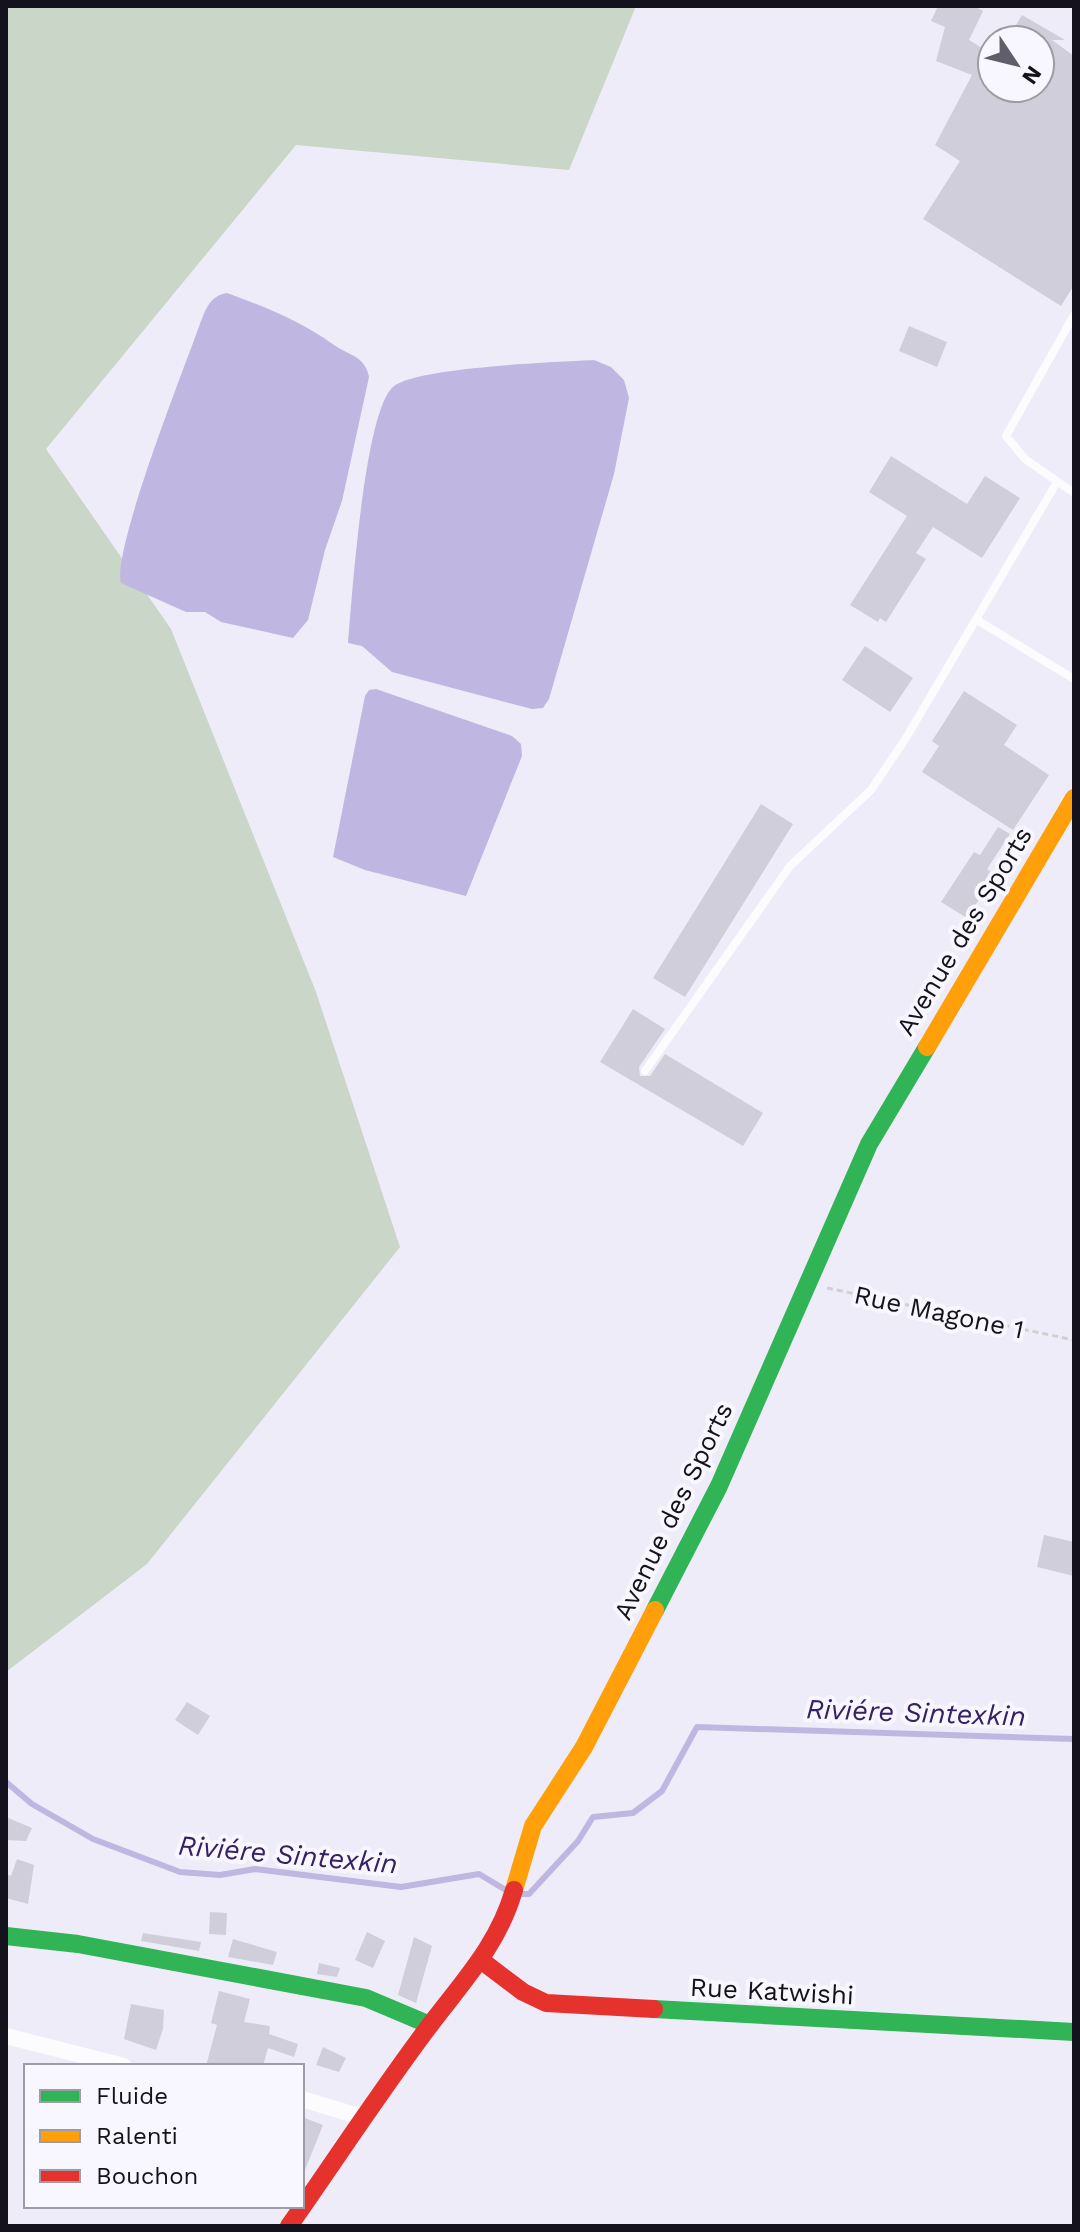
<svg xmlns="http://www.w3.org/2000/svg" width="1080" height="2232" font-family="'Work Sans',sans-serif">
<rect width="100%" height="100%" fill="#eeecf8"/>
<path fill="#cad6c8" d="M 6,6 L 636,6 L 569,170 L 296,145 L 46,449 L 171,629 L 316,992 L 400,1247 L 147,1564 L 6,1672 Z"/>
<path fill="#bfb7e1" d="M 227,293 C 266,307 300,321 334,345 C 350,356 365,356 369,377 L 342,501 L 325,550 L 308,620 L 293,638 L 221,622 L 205,612 L 186,612 L 121,583 C 112,551 182,374 197,332 C 204,315 207,296 227,293 Z
M 594,360 L 611,367 L 624,380 L 629,398 L 614,474 L 549,699 L 543,708 L 532,709 L 392,672 L 362,646 L 348,643 C 352,599 364,409 394,386 C 419,367 558,362 594,360 Z
M 376,689 L 512,736 L 521,744 L 522,756 L 466,896 L 365,870 L 333,857 L 365,696 L 369,690 Z"/>
<g fill="none" stroke-linecap="round" stroke-linejoin="round">
<path stroke="#bfb7e1" stroke-width="6" d="M 6,1782 L 32,1804 L 93,1839 L 180,1872 L 220,1875 L 255,1869 L 401,1887 L 479,1874 L 509,1892
M 520,1894 L 529,1894 L 578,1841 L 593,1817 L 633,1813 L 662,1791 L 697,1727 L 1074,1739"/>
</g>
<path fill="#d0ceda" d="M 938,6 L 974,6 L 983,11 L 969,40 L 992,54 L 992,88 L 1040,88 L 1040,40 L 1007,40 L 1022,15 L 1065,40 L 1052,40 L 1074,56 L 1074,285 L 1061,306 L 923,219 L 960,161 L 935,145 L 972,75 L 936,61 L 945,27 L 931,21 Z
M 909,326 L 947,342 L 937,367 L 899,351 Z
M 891,456 L 967,504 L 985,476 L 1020,498 L 982,558 L 933,527 L 916,553 L 926,559 L 886,622 L 880,618 L 878,622 L 850,605 L 907,516 L 869,492 Z
M 865,646 L 913,678 L 890,712 L 842,680 Z
M 964,691 L 1017,725 L 1004,745 L 1049,775 L 1013,830 L 922,772 L 939,746 L 932,741 Z
M 761,804 L 793,824 L 685,997 L 653,978 Z
M 998,827 L 1010,834 L 987,869 L 995,875 L 967,918 L 941,902 L 974,852 L 980,855 Z
M 633,1009 L 665,1029 L 639,1067 L 640,1076 L 650,1076 L 665,1054 L 763,1113 L 743,1146 L 600,1062 Z
M 1044,1535 L 1074,1542 L 1074,1576 L 1037,1567 Z
M 187,1702 L 210,1716 L 198,1735 L 175,1720 Z
M 6,1817 L 32,1828 L 26,1841 L 6,1840 Z
M 17,1859 L 34,1865 L 28,1904 L 6,1898 L 6,1874 L 11,1876 Z
M 210,1912 L 227,1913 L 226,1935 L 209,1934 Z
M 367,1932 L 385,1941 L 373,1968 L 355,1960 Z
M 143,1933 L 201,1942 L 199,1951 L 141,1941 Z
M 414,1937 L 432,1946 L 416,2003 L 398,1995 Z
M 233,1939 L 277,1952 L 273,1965 L 228,1957 Z
M 319,1963 L 340,1968 L 337,1977 L 317,1974 Z
M 219,1991 L 250,1999 L 244,2022 L 270,2026 L 269,2034 L 298,2044 L 294,2057 L 268,2048 L 263,2066 L 206,2066 L 217,2025 L 211,2023 Z
M 131,2004 L 164,2010 L 163,2029 L 156,2050 L 124,2039 Z
M 323,2047 L 346,2058 L 339,2072 L 316,2065 Z
M 302,2117 L 323,2125 L 303,2175 L 302,2175 Z"/>
<g fill="none" stroke-linecap="round" stroke-linejoin="round">
<path stroke="#d0d0d3" stroke-width="3" stroke-dasharray="6 4" stroke-linecap="butt" d="M 827,1288 L 1074,1340"/>
<path stroke="#fcfcfe" stroke-width="8" d="M 1074,315 L 1006,436 L 1025,459 L 1074,493
M 977,620 L 1074,679
M 645,1071 L 790,866 L 871,790 L 906,738 L 1057,482"/>
<path stroke="#fcfcfe" stroke-width="16" d="M 6,2036 L 124,2066
M 302,2099 L 365,2118"/>
<path stroke="#30b455" stroke-width="18" d="M 655,1610 L 719,1486 L 869,1144 L 927,1047
M 6,1936 L 78,1944 L 366,1998 L 430,2025
M 654,2009 L 1074,2032"/>
<path stroke="#ff9f0a" stroke-width="18" d="M 927,1047 L 1074,798
M 514,1890 L 533,1826 L 584,1747 L 655,1610"/>
<path stroke="#e5322d" stroke-width="18" d="M 482,1961 L 523,1992 L 546,2003 L 654,2009
M 289,2226 C 336,2159 381,2090 430,2025 C 464,1980 498,1945 514,1890"/>
</g>
<g text-anchor="middle" stroke-width="8" stroke-linejoin="round" paint-order="stroke">
<g font-size="26" fill="#14121d" stroke="#f8f6fe">
<text transform="translate(964 931) rotate(-59)" y="9">Avenue des Sports</text>
<text transform="translate(939 1312) rotate(12)" y="9">Rue Magone 1</text>
<text transform="translate(673 1511) rotate(-64)" y="9">Avenue des Sports</text>
<text transform="translate(772 1991) rotate(3)" y="9">Rue Katwishi</text>
</g>
<g font-size="28" font-style="italic" fill="#362162" stroke="#f8f6fe">
<text transform="translate(916 1712) rotate(2)" y="10">Riviére Sintexkin</text>
<text transform="translate(288 1854) rotate(5)" y="10">Riviére Sintexkin</text>
</g>
</g>
<rect width="1080" height="2232" fill="none" stroke="#14121d" stroke-width="16"/>
<rect x="24" y="2064" width="280" height="144" fill="#f8f6fe" stroke="#9d9ba4" stroke-width="2"/>
<rect x="40" y="2090" width="40" height="12" fill="#30b455" stroke="#9d9ba4" stroke-width="2"/>
<text x="96" y="2104" font-size="24" fill="#14121d">Fluide</text>
<rect x="40" y="2130" width="40" height="12" fill="#ff9f0a" stroke="#9d9ba4" stroke-width="2"/>
<text x="96" y="2144" font-size="24" fill="#14121d">Ralenti</text>
<rect x="40" y="2170" width="40" height="12" fill="#e5322d" stroke="#9d9ba4" stroke-width="2"/>
<text x="96" y="2184" font-size="24" fill="#14121d">Bouchon</text>
<g transform="translate(1016 64) rotate(125)"><circle r="38" fill="#f8f6fe" stroke="#9d9ba4" stroke-width="2"/>
<path d="M0-6L14 30L0 20L-14 30Z" fill="#605e6a"/>
<text y="-12" font-size="22" font-weight="bold" text-anchor="middle" fill="#14121d">N</text>
</g>
</svg>
